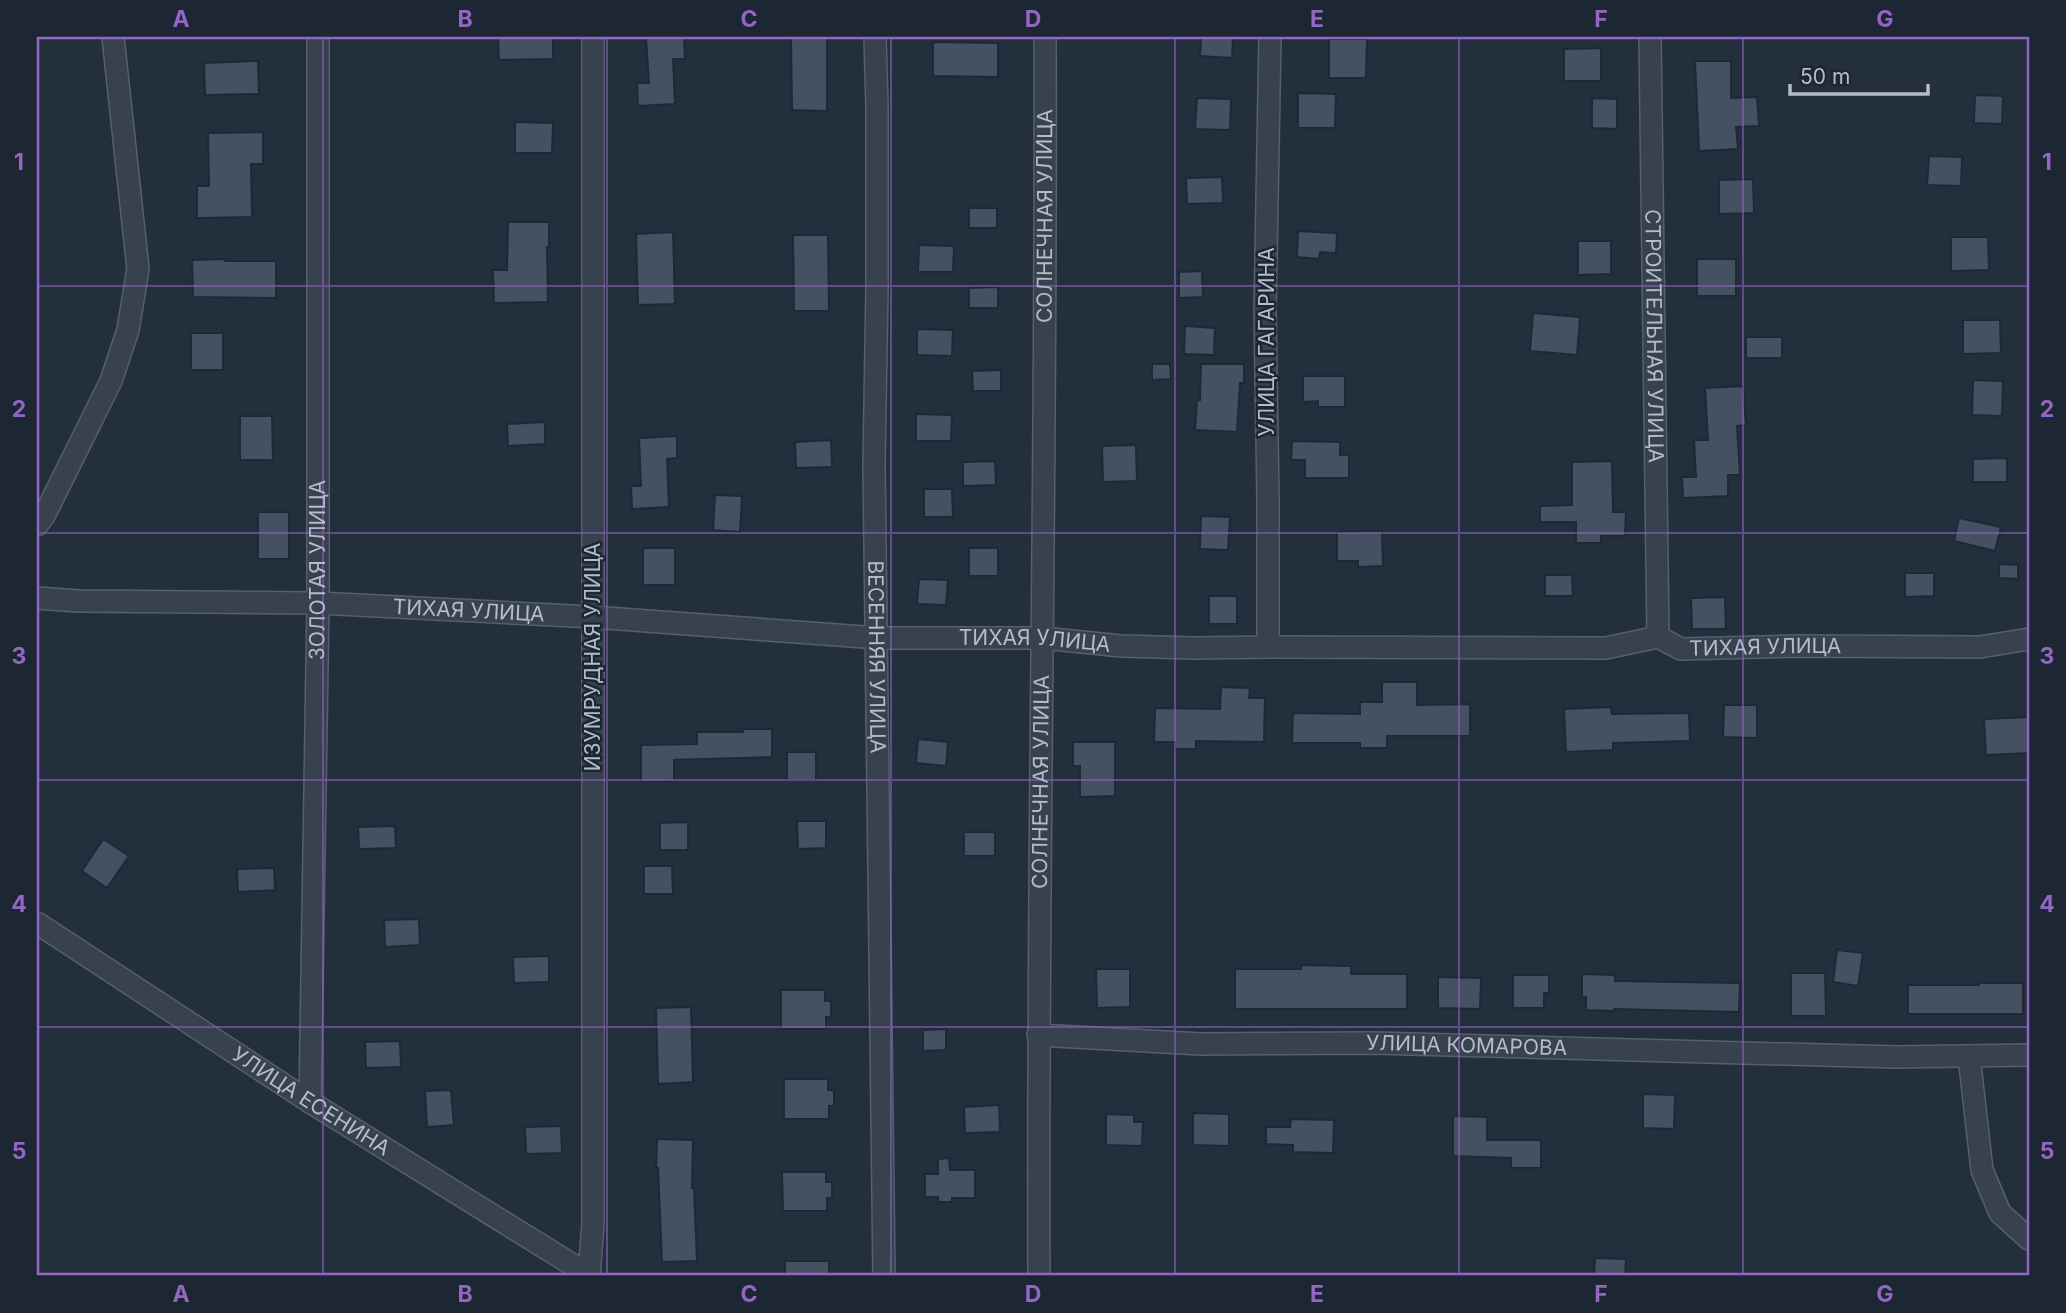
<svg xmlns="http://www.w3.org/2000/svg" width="2066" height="1313" font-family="Inter,sans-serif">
<rect width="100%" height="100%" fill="#242f3e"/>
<path fill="#455162" stroke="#1f2835" stroke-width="2" d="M 498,37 L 553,37 L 553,59 L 499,60 Z
M 684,37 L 685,59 L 673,59 L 675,104 L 638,106 L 637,83 L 649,83 L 646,38 Z
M 791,37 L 827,37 L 827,111 L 792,110 Z
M 1201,37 L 1233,37 L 1232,58 L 1200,56 Z
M 1329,39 L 1367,39 L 1366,78 L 1329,78 Z
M 933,42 L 998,43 L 998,77 L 933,76 Z
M 1601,48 L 1601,81 L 1564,81 L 1564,49 Z
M 258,61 L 259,94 L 205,95 L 204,63 Z
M 1695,61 L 1731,61 L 1731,98 L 1757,97 L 1759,126 L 1736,127 L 1738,149 L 1699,151 Z
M 1298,93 L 1336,94 L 1335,128 L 1298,128 Z
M 1975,95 L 2003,96 L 2002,124 L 1974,123 Z
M 1197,98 L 1231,99 L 1230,130 L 1195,129 Z
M 1592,98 L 1617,99 L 1617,129 L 1592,128 Z
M 515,122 L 553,123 L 552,153 L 515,153 Z
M 263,132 L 263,164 L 251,164 L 252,217 L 197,218 L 197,186 L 209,186 L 208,133 Z
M 1929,156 L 1962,157 L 1961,186 L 1927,185 Z
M 1222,177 L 1223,203 L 1187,204 L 1186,178 Z
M 1753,179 L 1754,213 L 1719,214 L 1719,180 Z
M 969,208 L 997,208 L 997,228 L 969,228 Z
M 508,222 L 549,222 L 549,247 L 547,247 L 548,302 L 494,303 L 493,270 L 507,270 Z
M 1298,231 L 1337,233 L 1336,253 L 1320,252 L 1319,259 L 1297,257 Z
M 673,232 L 675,304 L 638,305 L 636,234 Z
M 793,235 L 828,235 L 829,311 L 794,311 Z
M 1951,237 L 1988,237 L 1989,270 L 1951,271 Z
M 1578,241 L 1611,241 L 1611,274 L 1578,275 Z
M 919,245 L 954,246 L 953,272 L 918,272 Z
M 225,259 L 225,261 L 276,261 L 276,298 L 193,297 L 192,260 Z
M 1697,259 L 1736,259 L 1736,296 L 1697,296 Z
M 1202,271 L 1203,297 L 1179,298 L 1179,272 Z
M 998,287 L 998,308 L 969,308 L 969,288 Z
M 1533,313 L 1580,317 L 1577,355 L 1530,351 Z
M 1963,320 L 2000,320 L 2001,353 L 1963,354 Z
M 1185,326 L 1215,328 L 1214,355 L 1184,354 Z
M 917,329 L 953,330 L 952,356 L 917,355 Z
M 191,333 L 223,333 L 223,370 L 191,370 Z
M 1746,337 L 1782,337 L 1782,358 L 1746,358 Z
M 1152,364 L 1170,364 L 1171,379 L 1152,380 Z
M 1201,364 L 1244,364 L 1244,383 L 1240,383 L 1237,432 L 1195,430 L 1197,400 L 1200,400 Z
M 1001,370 L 1001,391 L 973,391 L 972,371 Z
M 1303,376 L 1345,376 L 1345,407 L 1318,407 L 1318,401 L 1303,402 Z
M 1973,380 L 2003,381 L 2002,416 L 1972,415 Z
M 1743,386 L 1746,425 L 1737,426 L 1740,475 L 1728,475 L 1728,496 L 1683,498 L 1682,477 L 1696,477 L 1694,440 L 1708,440 L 1705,388 Z
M 916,414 L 952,415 L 951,441 L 916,441 Z
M 240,416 L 272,416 L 273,460 L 240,460 Z
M 545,422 L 545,444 L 508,446 L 507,424 Z
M 677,436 L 677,458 L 667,459 L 669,507 L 632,509 L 631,486 L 641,486 L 639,438 Z
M 831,440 L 832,467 L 796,468 L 795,442 Z
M 1292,441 L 1340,442 L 1340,455 L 1349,455 L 1349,478 L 1305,478 L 1305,460 L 1291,460 Z
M 1136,445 L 1137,481 L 1103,482 L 1102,446 Z
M 2007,458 L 2007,482 L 1973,482 L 1973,459 Z
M 995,461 L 996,485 L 963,486 L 963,462 Z
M 1612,461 L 1613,512 L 1626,512 L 1625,536 L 1601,536 L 1601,543 L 1576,543 L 1576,522 L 1540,522 L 1540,506 L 1572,505 L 1572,462 Z
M 924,489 L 952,489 L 953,517 L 924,517 Z
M 715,495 L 742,496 L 740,532 L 713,530 Z
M 258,512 L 289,512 L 289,559 L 258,559 Z
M 1201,516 L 1230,517 L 1228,550 L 1200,549 Z
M 1959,518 L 2001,527 L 1995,551 L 1954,541 Z
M 1382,531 L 1383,566 L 1358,567 L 1358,561 L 1337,561 L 1337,532 Z
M 643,548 L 675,548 L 675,585 L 643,585 Z
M 969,548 L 998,548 L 998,576 L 969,576 Z
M 1999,564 L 2018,565 L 2018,579 L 1999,578 Z
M 1905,573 L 1934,573 L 1934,596 L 1905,597 Z
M 1545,575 L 1572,575 L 1573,596 L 1545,596 Z
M 919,579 L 948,580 L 946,605 L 917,604 Z
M 1209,596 L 1237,596 L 1237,624 L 1209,624 Z
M 1725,597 L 1726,629 L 1692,629 L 1691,598 Z
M 1382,682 L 1417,682 L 1417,705 L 1470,704 L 1470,736 L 1387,736 L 1387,748 L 1360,748 L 1360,743 L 1292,743 L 1293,713 L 1360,714 L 1360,702 L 1382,702 Z
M 1221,687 L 1250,688 L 1249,698 L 1265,698 L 1264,742 L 1196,741 L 1196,749 L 1175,749 L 1175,742 L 1154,742 L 1155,708 L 1220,709 Z
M 1724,705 L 1757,705 L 1757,738 L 1723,737 Z
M 1611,707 L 1612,714 L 1689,713 L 1690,741 L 1613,743 L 1613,750 L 1566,752 L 1564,709 Z
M 2029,717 L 2029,753 L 1986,755 L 1984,719 Z
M 743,729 L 772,729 L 772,757 L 674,760 L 674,781 L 641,782 L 641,745 L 697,744 L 697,732 L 743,732 Z
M 918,739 L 948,742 L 946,766 L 916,763 Z
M 1073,742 L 1115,742 L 1115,796 L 1080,797 L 1080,766 L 1073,766 Z
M 787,752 L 816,752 L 816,780 L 787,780 Z
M 797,821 L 826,821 L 826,848 L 798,849 Z
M 688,822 L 688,850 L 660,850 L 660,823 Z
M 395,826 L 396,848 L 359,849 L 358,827 Z
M 964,832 L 995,832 L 995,856 L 964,856 Z
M 103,839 L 129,856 L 107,888 L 82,871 Z
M 644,866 L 672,866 L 673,894 L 644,894 Z
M 274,868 L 275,890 L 238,892 L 237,869 Z
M 419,919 L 420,945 L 385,947 L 384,920 Z
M 1837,950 L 1863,953 L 1858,986 L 1833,982 Z
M 549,956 L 549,982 L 514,983 L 513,957 Z
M 1301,965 L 1351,966 L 1351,974 L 1407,974 L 1407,1009 L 1235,1009 L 1235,969 L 1301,969 Z
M 1096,969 L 1130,969 L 1130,1007 L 1097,1008 Z
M 1791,973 L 1825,973 L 1826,1016 L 1791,1016 Z
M 1582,974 L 1615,975 L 1615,981 L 1740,983 L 1739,1012 L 1614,1009 L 1614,1011 L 1586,1010 L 1586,997 L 1582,997 Z
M 1513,975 L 1549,975 L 1549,993 L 1544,993 L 1544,1008 L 1513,1008 Z
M 1438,977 L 1481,978 L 1480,1009 L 1438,1008 Z
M 1979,983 L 2023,983 L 2023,1014 L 1908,1014 L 1908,985 L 1979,985 Z
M 781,990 L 825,990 L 825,1001 L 831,1001 L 831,1017 L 826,1017 L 826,1029 L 781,1029 Z
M 691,1007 L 693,1082 L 658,1084 L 656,1008 Z
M 946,1029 L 946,1050 L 923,1051 L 923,1030 Z
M 400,1041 L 401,1067 L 366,1068 L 365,1042 Z
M 784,1079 L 828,1079 L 828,1090 L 834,1090 L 834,1106 L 829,1106 L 829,1119 L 784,1119 Z
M 451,1090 L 454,1125 L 427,1127 L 425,1091 Z
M 1643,1094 L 1675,1095 L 1674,1129 L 1643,1128 Z
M 999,1105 L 1000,1132 L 965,1133 L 964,1107 Z
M 1193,1113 L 1229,1114 L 1229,1146 L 1193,1145 Z
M 1106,1114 L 1134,1115 L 1134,1122 L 1143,1122 L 1142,1146 L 1106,1145 Z
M 1453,1116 L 1487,1117 L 1487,1140 L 1541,1140 L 1541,1168 L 1511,1168 L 1511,1158 L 1453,1156 Z
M 1291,1119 L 1334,1120 L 1333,1153 L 1293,1152 L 1293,1145 L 1266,1144 L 1266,1127 L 1290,1127 Z
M 561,1126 L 562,1153 L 526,1154 L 525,1127 Z
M 657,1139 L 693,1140 L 692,1188 L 694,1188 L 697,1261 L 662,1262 L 658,1168 L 656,1168 Z
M 949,1158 L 950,1170 L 975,1170 L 975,1198 L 952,1198 L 952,1202 L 938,1202 L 938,1197 L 925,1197 L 925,1174 L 938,1174 L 938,1159 Z
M 782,1172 L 826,1172 L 826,1182 L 832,1182 L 832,1198 L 827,1198 L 827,1211 L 783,1211 Z
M 1595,1258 L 1626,1259 L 1625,1276 L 1594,1276 Z
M 785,1261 L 829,1261 L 829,1276 L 785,1276 Z"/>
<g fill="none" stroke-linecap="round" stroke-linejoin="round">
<defs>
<g id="street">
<path id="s1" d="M 875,37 L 877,107 L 877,287 L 874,464 L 884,1276"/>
<path id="s2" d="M 1650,37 L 1658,637"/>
<path d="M 37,525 L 44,516 L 111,381 L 128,330 L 138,269 L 113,37"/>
<path id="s3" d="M 37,598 L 79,601 L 318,603 L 593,617 L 878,638 L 1043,638 L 1121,646 L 1194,648 L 1268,647 L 1606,648 L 1658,637 L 1681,649 L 1802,646 L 1980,647 L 2029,639"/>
<path d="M 1268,647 L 1268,499 L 1265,310 L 1270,37"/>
<path id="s4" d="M 37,923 L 310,1102 L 589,1275"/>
<path id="s5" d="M 1038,1035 L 1201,1044 L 1373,1043 L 1896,1057 L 2029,1055"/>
<path d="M 1969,1056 L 1982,1170 L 2000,1213 L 2029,1239"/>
<path id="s6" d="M 310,1102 L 318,603 L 318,37"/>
<path d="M 589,1276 L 593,1223 L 593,37"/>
<path id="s7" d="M 1039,1276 C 1037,863 1047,450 1045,37"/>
</g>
</defs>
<use href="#street" stroke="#565f6c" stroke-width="24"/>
<use href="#street" stroke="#38414e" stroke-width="21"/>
</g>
<path fill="none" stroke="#9266c3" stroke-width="2" stroke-opacity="0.55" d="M 323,37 L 323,1276M 607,37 L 607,1276M 891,37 L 891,1276M 1175,37 L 1175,1276M 1459,37 L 1459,1276M 1743,37 L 1743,1276M 37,286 L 2029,286M 37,533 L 2029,533M 37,780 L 2029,780M 37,1027 L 2029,1027"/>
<g text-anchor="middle" stroke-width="5" stroke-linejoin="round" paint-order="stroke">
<g font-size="21" fill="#b4bcc9" stroke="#1d2633">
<text dy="7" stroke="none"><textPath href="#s7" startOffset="1060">СОЛНЕЧНАЯ УЛИЦА</textPath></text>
<text dy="7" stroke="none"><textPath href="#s2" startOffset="299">СТРОИТЕЛЬНАЯ УЛИЦА</textPath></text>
<text transform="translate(1267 342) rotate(-90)" y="7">УЛИЦА ГАГАРИНА</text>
<text dy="7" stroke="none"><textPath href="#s6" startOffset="532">ЗОЛОТАЯ УЛИЦА</textPath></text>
<text dy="7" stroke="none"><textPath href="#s3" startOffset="432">ТИХАЯ УЛИЦА</textPath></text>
<text dy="7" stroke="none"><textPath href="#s3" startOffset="999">ТИХАЯ УЛИЦА</textPath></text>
<text dy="7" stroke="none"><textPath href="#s3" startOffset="1734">ТИХАЯ УЛИЦА</textPath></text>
<text dy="7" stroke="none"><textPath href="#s1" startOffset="620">ВЕСЕННЯЯ УЛИЦА</textPath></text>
<text transform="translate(593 657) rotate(-90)" y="7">ИЗУМРУДНАЯ УЛИЦА</text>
<text dy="7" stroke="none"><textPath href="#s7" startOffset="494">СОЛНЕЧНАЯ УЛИЦА</textPath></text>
<text dy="7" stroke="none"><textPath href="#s5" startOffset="429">УЛИЦА КОМАРОВА</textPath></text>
<text dy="7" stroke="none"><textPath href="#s4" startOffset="327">УЛИЦА ЕСЕНИНА</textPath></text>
</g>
</g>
<rect width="2066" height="1313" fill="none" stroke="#1d2633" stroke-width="77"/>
<path d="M1790 84v10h138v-10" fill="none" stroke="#b4bcc9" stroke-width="3.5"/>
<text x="1800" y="84" font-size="21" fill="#b4bcc9" stroke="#1d2633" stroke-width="5" paint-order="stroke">50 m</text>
<rect x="38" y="38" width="1990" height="1236" fill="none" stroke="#9266c3" stroke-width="2.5"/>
<g font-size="23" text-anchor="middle" font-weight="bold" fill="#9266c3">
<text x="181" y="27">A</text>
<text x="465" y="27">B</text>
<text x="749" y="27">C</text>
<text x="1033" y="27">D</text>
<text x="1317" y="27">E</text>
<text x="1601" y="27">F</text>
<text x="1885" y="27">G</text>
<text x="19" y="170">1</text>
<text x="2047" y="170">1</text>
<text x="19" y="417">2</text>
<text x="2047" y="417">2</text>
<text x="19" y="664">3</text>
<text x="2047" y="664">3</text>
<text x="19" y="912">4</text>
<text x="2047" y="912">4</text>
<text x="19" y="1159">5</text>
<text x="2047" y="1159">5</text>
<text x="181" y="1302">A</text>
<text x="465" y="1302">B</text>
<text x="749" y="1302">C</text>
<text x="1033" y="1302">D</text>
<text x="1317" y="1302">E</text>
<text x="1601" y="1302">F</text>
<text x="1885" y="1302">G</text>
</g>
</svg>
